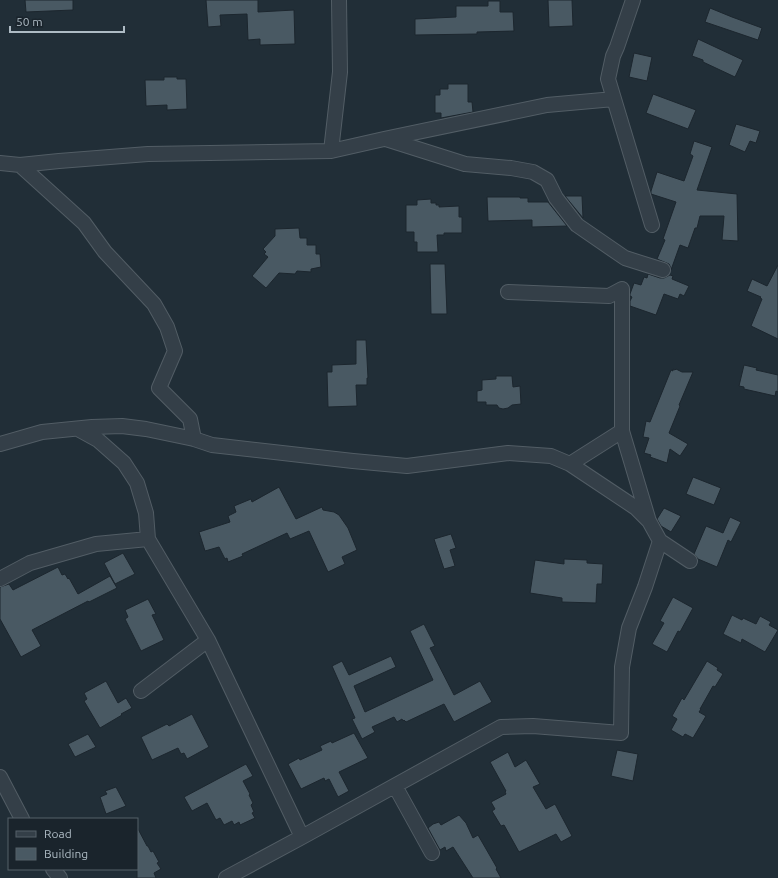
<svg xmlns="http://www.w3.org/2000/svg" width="778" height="878" font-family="Ubuntu,sans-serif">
<rect width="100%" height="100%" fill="#212e37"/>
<path fill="#495963" stroke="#1c262e" d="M 25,0 L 73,0 L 73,10 L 26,12 Z
M 206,0 L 258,0 L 258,12 L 294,10 L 295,44 L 260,45 L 260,39 L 248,40 L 247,14 L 220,15 L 221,26 L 208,27 Z
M 548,0 L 572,0 L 573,26 L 549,27 Z
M 488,1 L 500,1 L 500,12 L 513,12 L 514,31 L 477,32 L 477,34 L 415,35 L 415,19 L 456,17 L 456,6 L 488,6 Z
M 710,8 L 732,17 L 762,28 L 758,40 L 705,22 Z
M 698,39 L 743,60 L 735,77 L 703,62 L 703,60 L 692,56 Z
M 634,53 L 652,57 L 647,81 L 629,77 Z
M 164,77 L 177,77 L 177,79 L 186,79 L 187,109 L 167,110 L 167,105 L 146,106 L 145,80 L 164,80 Z
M 448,84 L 468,84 L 468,102 L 472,102 L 473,112 L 441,118 L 441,113 L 435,113 L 435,95 L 440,95 L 440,89 L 448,89 Z
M 653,94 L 696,110 L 688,129 L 646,113 Z
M 736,124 L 760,131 L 756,143 L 750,141 L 745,152 L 729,145 Z
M 694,141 L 712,147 L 697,190 L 737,194 L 738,241 L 722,240 L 724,216 L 700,216 L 697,228 L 695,228 L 688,248 L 680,245 L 671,270 L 671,268 L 669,264 L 657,259 L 665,240 L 663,239 L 676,202 L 651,194 L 651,191 L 657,172 L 684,181 L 693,156 L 690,154 Z
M 565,196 L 582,196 L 583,218 Z
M 487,197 L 520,197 L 520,198 L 528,198 L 528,202 L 548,202 L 567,226 L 532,227 L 532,220 L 488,221 Z
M 431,199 L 431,203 L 436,203 L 436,205 L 439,205 L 439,207 L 459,206 L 459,217 L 462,217 L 462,233 L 444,233 L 444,235 L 437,235 L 438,252 L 417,252 L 417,242 L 414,242 L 414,232 L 406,232 L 406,205 L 417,205 L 417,200 Z
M 299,228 L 300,238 L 307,238 L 307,245 L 316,245 L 316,254 L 320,254 L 321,267 L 311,269 L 311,272 L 297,271 L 295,274 L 279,273 L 266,288 L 252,276 L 268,257 L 264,254 L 266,252 L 263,249 L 275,236 L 275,229 Z
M 430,264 L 445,264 L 447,314 L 431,314 Z
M 778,265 L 778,339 L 751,326 L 762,299 L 760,298 L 761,297 L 747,291 L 752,279 L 767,286 Z
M 648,274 L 660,278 L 664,278 L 670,275 L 673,276 L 672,279 L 689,286 L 684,296 L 680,294 L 678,299 L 664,294 L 656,315 L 630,306 L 630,301 L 632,297 L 630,296 L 630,294 L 634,283 L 641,285 L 644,277 L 647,278 Z
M 356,340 L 366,340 L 368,378 L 367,378 L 367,385 L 356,385 L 357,406 L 328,407 L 327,372 L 332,372 L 332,365 L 356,364 Z
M 744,365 L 757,368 L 756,370 L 778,375 L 778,392 L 776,391 L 775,396 L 744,389 L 744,387 L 739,386 Z
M 673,369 L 675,370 L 676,369 L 682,372 L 693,372 L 679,405 L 680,406 L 669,433 L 688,444 L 680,456 L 670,449 L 667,463 L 650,457 L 651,455 L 644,453 L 649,438 L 643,437 L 646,421 L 650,422 L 671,370 L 673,371 Z
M 496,376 L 512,376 L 513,387 L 520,386 L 521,404 L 512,405 L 508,408 L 503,409 L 499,408 L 497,405 L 486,405 L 486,402 L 477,402 L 477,391 L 482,390 L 482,380 L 496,379 Z
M 693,477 L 721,488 L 714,505 L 686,494 Z
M 279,487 L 296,519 L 322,507 L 323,510 L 334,512 L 339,515 L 348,528 L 357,550 L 342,557 L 345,564 L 328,572 L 309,531 L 290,539 L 287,533 L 242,554 L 243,556 L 228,562 L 227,558 L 225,559 L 219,547 L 205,551 L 199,532 L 230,522 L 228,516 L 236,512 L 234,506 L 251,499 L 252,502 Z
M 664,508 L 681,516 L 671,532 L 661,526 L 657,519 Z
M 730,517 L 741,522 L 731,542 L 728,540 L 717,567 L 698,559 L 694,554 L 706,526 L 723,533 Z
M 451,534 L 456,548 L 450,550 L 455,566 L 444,569 L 434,539 Z
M 123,553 L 135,574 L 115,584 L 104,563 Z
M 564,559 L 587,560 L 587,563 L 603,564 L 602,584 L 597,584 L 596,603 L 562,602 L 562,598 L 530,593 L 535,560 L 564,564 Z
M 58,567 L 62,575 L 65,574 L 68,579 L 69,578 L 78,594 L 110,576 L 117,588 L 89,602 L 88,601 L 32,630 L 41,646 L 21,657 L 0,619 L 0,587 L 9,584 L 13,590 Z
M 673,597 L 693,608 L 680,632 L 678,631 L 667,652 L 652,644 L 664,623 L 660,621 Z
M 148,599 L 156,614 L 152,615 L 164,640 L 141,651 L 125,619 L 128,617 L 125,610 Z
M 732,615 L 742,620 L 743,618 L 756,624 L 760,616 L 771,622 L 769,625 L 778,630 L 765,652 L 742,639 L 741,643 L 723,634 Z
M 424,624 L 435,646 L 430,648 L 454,695 L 480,681 L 492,702 L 454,722 L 444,704 L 406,722 L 404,720 L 403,721 L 402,719 L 397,722 L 394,717 L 372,727 L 375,732 L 362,739 L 352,719 L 355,718 L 332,666 L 342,661 L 349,675 L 391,656 L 396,667 L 354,686 L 365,712 L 433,680 L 410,631 Z
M 707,661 L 718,668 L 717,670 L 723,674 L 715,687 L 713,686 L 700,709 L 701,709 L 699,712 L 706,716 L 693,738 L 685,734 L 683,737 L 671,730 L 677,719 L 672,716 L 682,698 L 684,700 Z
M 106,681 L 118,703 L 126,698 L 132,708 L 121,714 L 122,715 L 100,728 L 84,701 L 87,699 L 84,693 Z
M 192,714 L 209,747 L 187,759 L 184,753 L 181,754 L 178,748 L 152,760 L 141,737 L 167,724 L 169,726 Z
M 354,733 L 368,758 L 339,772 L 349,791 L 338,797 L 329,779 L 325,781 L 324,778 L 301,789 L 288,764 L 299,758 L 300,760 L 322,750 L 320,746 L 331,741 L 332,743 Z
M 88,734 L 96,747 L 75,757 L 68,744 Z
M 617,750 L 638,754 L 633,781 L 611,776 Z
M 508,752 L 515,767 L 526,760 L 540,784 L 533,787 L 546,809 L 555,804 L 572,836 L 561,842 L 556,834 L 519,852 L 504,825 L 501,826 L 492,811 L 495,809 L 491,802 L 506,794 L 505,792 L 506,791 L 490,762 Z
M 246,764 L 253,776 L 243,781 L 250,794 L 249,795 L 253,803 L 251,805 L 254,812 L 252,813 L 255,818 L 240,825 L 239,822 L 234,825 L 232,821 L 224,825 L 220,818 L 216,820 L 207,803 L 192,811 L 184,797 Z
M 116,787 L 126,806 L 106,814 L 100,797 L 107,794 L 105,791 Z
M 459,815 L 466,823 L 473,838 L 478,835 L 497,868 L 496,869 L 501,878 L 473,878 L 453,847 L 446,851 L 445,847 L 440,850 L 428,828 L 433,824 L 439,822 L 441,825 Z
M 137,827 L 147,846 L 148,846 L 151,852 L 153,851 L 159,862 L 157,863 L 161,869 L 154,873 L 156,878 L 137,878 Z"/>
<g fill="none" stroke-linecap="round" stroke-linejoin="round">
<defs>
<path id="street" d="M 633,0 L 617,47 L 613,56 L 608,79 L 652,225
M 386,139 L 465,164 L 511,168 L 533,172 L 547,180 L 556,198 L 577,225 L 625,258 L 663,270
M 331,151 L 340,72 L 339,0
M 0,163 L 20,165 L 59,161 L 148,154 L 331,151 L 384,139 L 547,105 L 614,99
M 20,165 L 84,223 L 105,252 L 154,304 L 167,327 L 175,351 L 159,388 L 190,419 L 194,439
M 508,292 L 609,296 L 622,289 L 622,431 L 570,464
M 78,429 L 98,440 L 124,463 L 137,483 L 146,513 L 148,539 L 208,640 L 302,837
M 622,431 L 648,518
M 0,444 L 42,432 L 92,427 L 122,426 L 146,429 L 194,439 L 212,445 L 353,461 L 407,466 L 508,453 L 551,456 L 570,464 L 636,508 L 649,521 L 660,541 L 690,561
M 0,579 L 30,563 L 96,544 L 148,539
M 141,691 L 208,640
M 0,777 L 22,819
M 395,786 L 432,853
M 53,869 L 60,878
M 226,878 L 302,837 L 501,727 L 533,726 L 621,733 L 622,667 L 629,628 L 645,587 L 660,541"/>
</defs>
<use href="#street" stroke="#525d65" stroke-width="16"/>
<use href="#street" stroke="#343f48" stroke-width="14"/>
</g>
<rect x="8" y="818" width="130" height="52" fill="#1a242c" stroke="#556069"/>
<rect x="16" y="831" width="20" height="6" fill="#343f48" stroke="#556069"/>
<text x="44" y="838" font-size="12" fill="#aebbc4">Road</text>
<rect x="16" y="848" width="20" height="12" fill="#495963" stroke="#556069"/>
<text x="44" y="858" font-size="12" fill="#aebbc4">Building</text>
<path d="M10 26v6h114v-6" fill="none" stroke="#aebbc4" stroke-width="2"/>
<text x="16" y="26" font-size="12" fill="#aebbc4" stroke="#1a242c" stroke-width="3" paint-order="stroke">50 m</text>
</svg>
